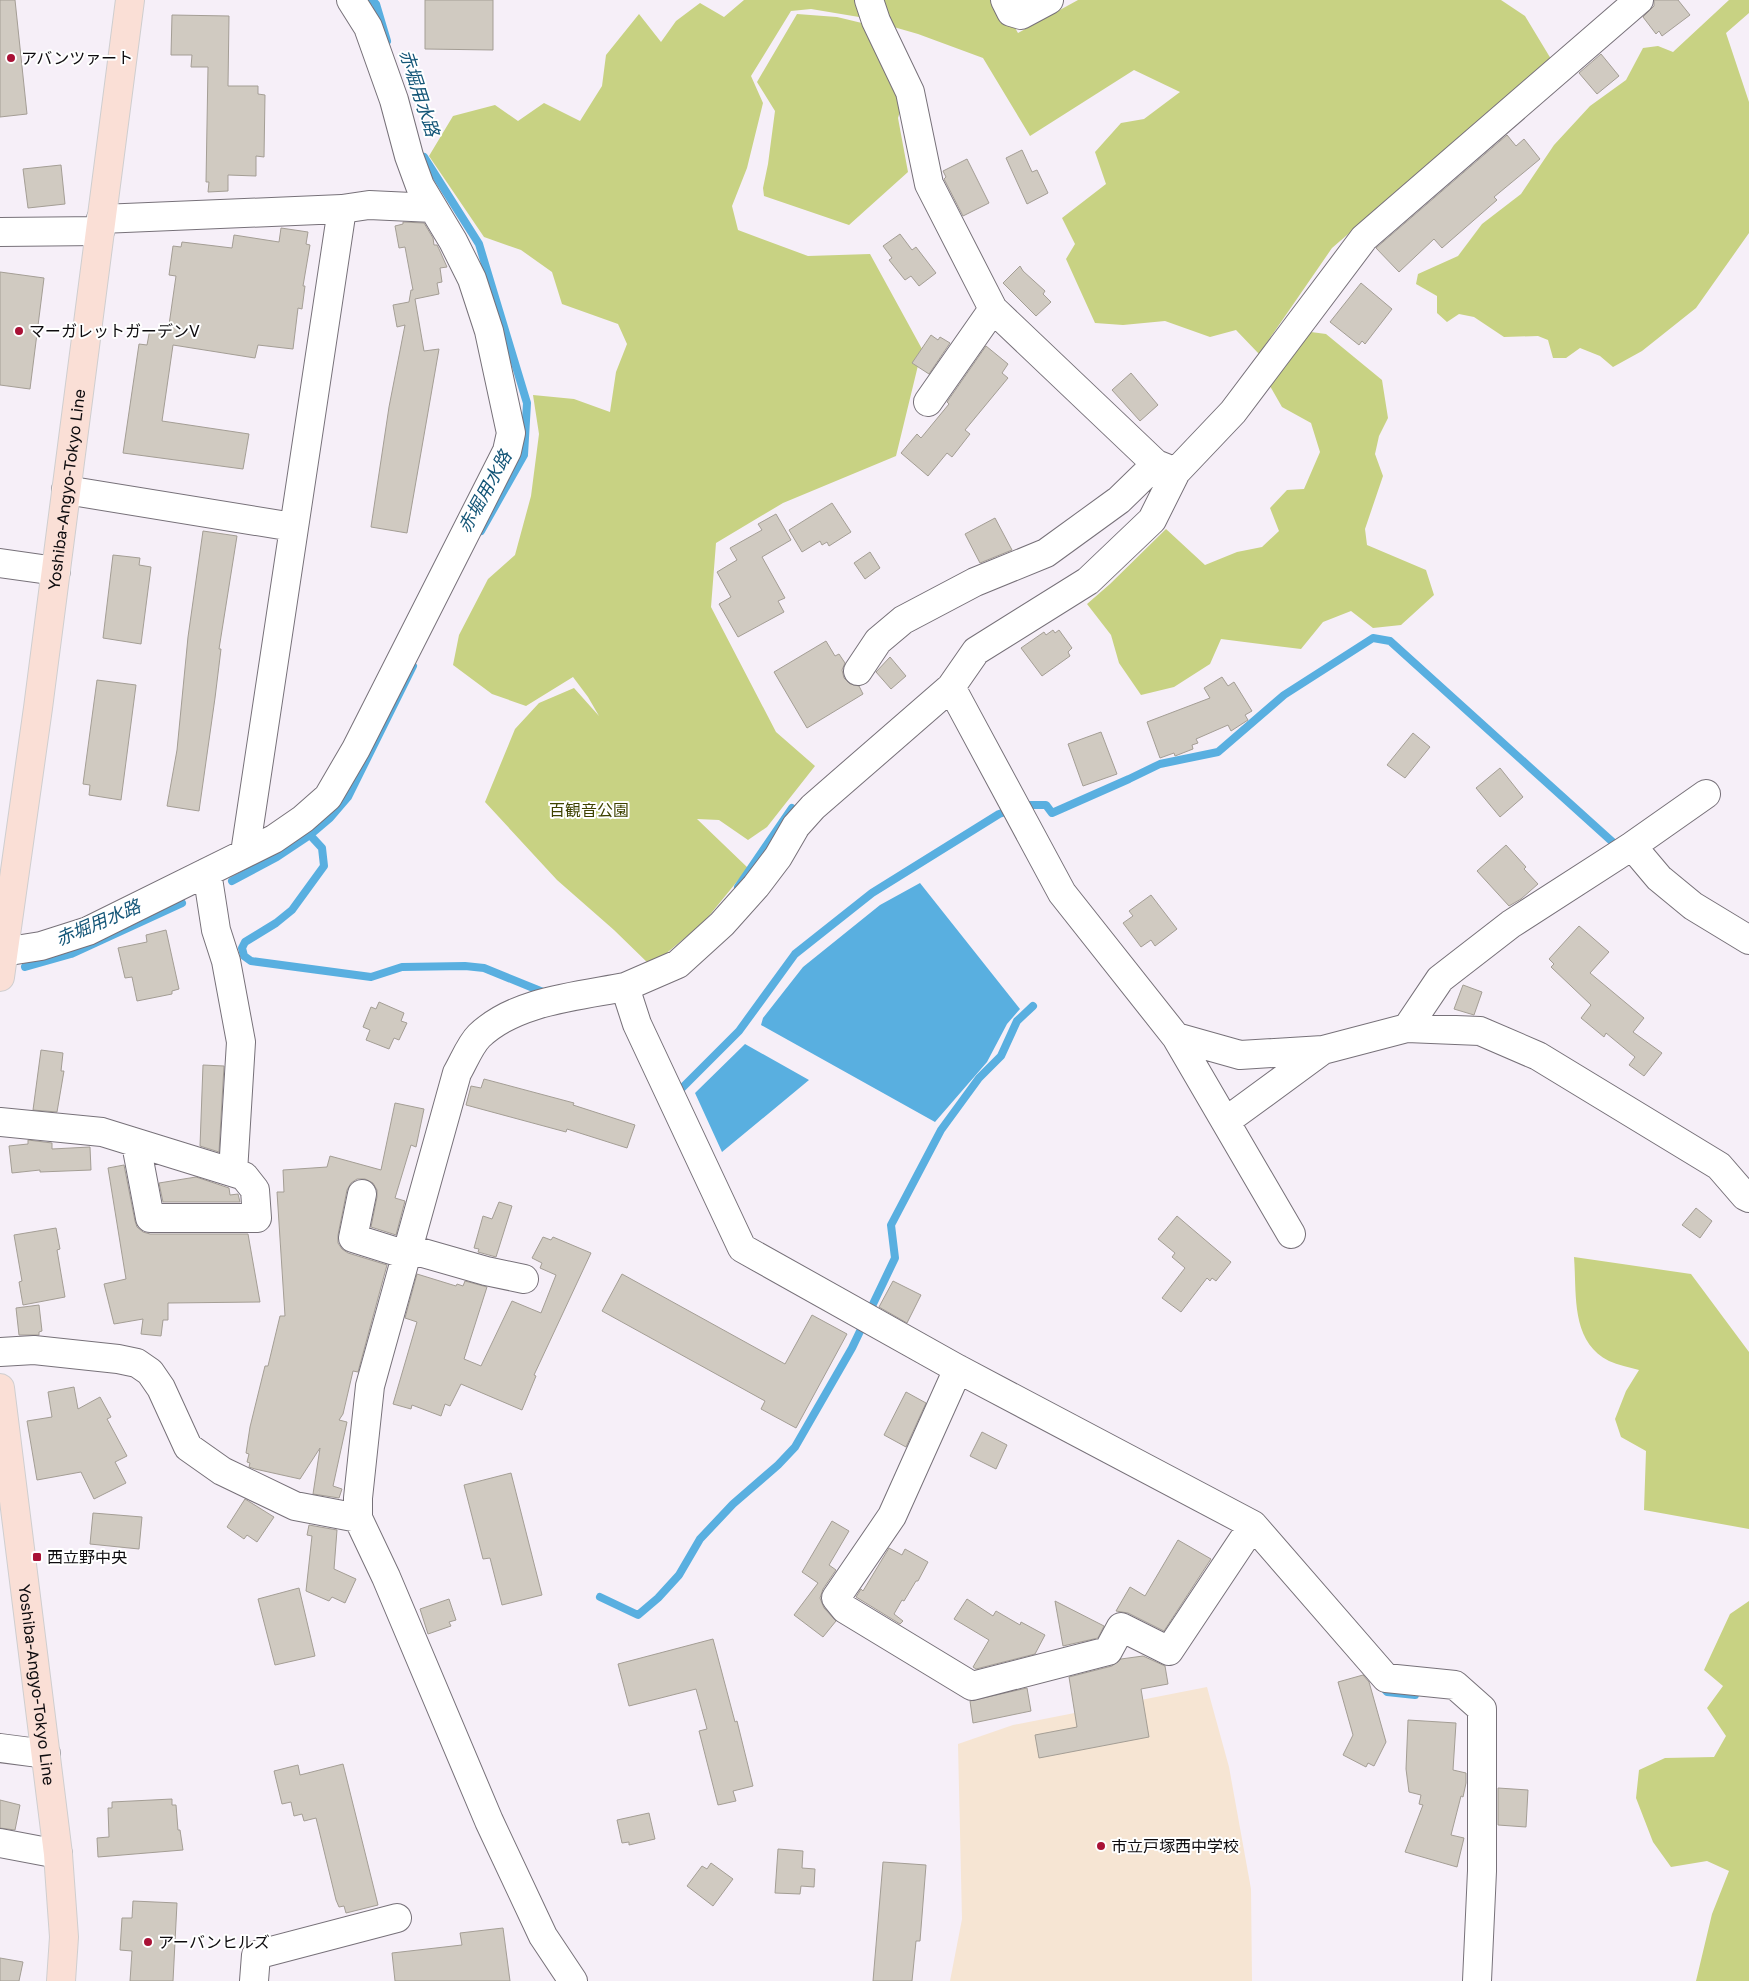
<svg xmlns="http://www.w3.org/2000/svg" width="1749" height="1981" font-family="'Golos Text','Noto Sans JP',sans-serif">
<rect width="100%" height="100%" fill="#f6eff8"/>
<path fill="#f6e5d3" d="M 1207,1687 L 1229,1767 L 1251,1889 L 1252,1981 L 950,1981 L 962,1919 L 958,1744 L 1013,1725 Z"/>
<path fill="#c8d283" d="M 744,0 L 999,0 L 1018,33 L 1078,0 L 1501,0 L 1525,16 L 1551,59 L 1332,248 L 1259,354 L 1236,330 L 1210,337 L 1165,321 L 1123,325 L 1095,323 L 1066,259 L 1075,244 L 1062,218 L 1106,184 L 1095,152 L 1121,123 L 1144,119 L 1180,92 L 1134,70 L 1030,136 L 983,58 L 918,34 L 859,17 L 811,9 L 791,11 L 751,76 L 763,103 L 747,168 L 732,206 L 738,230 L 808,256 L 870,254 L 922,349 L 896,456 L 783,503 L 716,543 L 711,607 L 776,732 L 815,766 L 767,827 L 748,840 L 719,820 L 697,819 L 748,868 L 704,922 L 651,966 L 614,930 L 557,880 L 485,802 L 515,729 L 539,703 L 574,688 L 599,716 L 588,697 L 573,677 L 526,706 L 492,694 L 453,665 L 459,635 L 488,579 L 515,555 L 531,496 L 539,434 L 533,395 L 574,399 L 610,412 L 616,372 L 627,344 L 618,324 L 562,304 L 552,272 L 521,250 L 484,237 L 429,156 L 453,116 L 495,105 L 518,121 L 544,103 L 580,121 L 602,86 L 606,55 L 639,14 L 661,42 L 676,21 L 700,3 L 724,17 Z
M 1729,0 L 1749,0 L 1749,13 L 1726,33 L 1749,102 L 1749,233 L 1696,308 L 1642,351 L 1613,367 L 1600,356 L 1580,348 L 1566,358 L 1553,358 L 1548,340 L 1538,336 L 1504,337 L 1474,317 L 1459,314 L 1447,322 L 1437,313 L 1437,296 L 1416,284 L 1418,274 L 1458,256 L 1482,224 L 1521,194 L 1554,145 L 1590,106 L 1626,80 L 1643,48 L 1658,46 L 1673,52 Z
M 797,14 L 837,17 L 866,24 L 904,98 L 898,118 L 908,172 L 849,225 L 764,196 L 763,188 L 768,164 L 775,111 L 757,82 Z
M 1311,332 L 1326,334 L 1382,380 L 1388,418 L 1379,436 L 1375,454 L 1383,476 L 1365,529 L 1367,545 L 1426,570 L 1434,595 L 1401,625 L 1373,628 L 1351,611 L 1323,622 L 1301,649 L 1221,639 L 1210,664 L 1174,687 L 1141,695 L 1119,663 L 1111,635 L 1087,604 L 1110,584 L 1166,529 L 1205,565 L 1237,552 L 1262,547 L 1279,531 L 1270,508 L 1287,490 L 1304,489 L 1320,452 L 1311,423 L 1282,407 L 1270,386 L 1296,347 Z
M 1574,1257 L 1691,1274 L 1749,1352 L 1749,1529 L 1644,1510 L 1646,1451 L 1621,1437 L 1615,1419 L 1626,1391 L 1639,1370 C 1629,1367 1618,1365 1609,1361 C 1570,1341 1577,1294 1574,1257 Z
M 1749,1601 L 1749,1981 L 1696,1981 L 1712,1914 L 1729,1871 L 1707,1861 L 1671,1867 L 1653,1842 L 1636,1798 L 1639,1770 L 1665,1758 L 1714,1757 L 1726,1736 L 1707,1708 L 1723,1686 L 1704,1670 L 1730,1614 Z"/>
<path fill="#59afe0" d="M 920,883 L 1020,1009 L 1007,1024 L 987,1062 L 935,1122 L 761,1025 L 763,1018 L 803,967 L 880,905 Z
M 745,1044 L 809,1080 L 722,1152 L 695,1093 Z"/>
<g fill="none" stroke-linecap="round" stroke-linejoin="round">
<path stroke="#59afe0" stroke-width="8" d="M 372,0 L 376,4 L 387,41
M 424,157 L 479,244 L 527,403 L 524,455 L 481,531
M 310,835 L 322,848 L 324,866 L 292,910 L 276,923 L 245,942 L 242,948 L 244,956 L 251,961 L 371,977 L 402,967 L 465,966 L 484,968 L 543,992 L 548,992
M 232,881 L 277,857 L 310,835 L 330,818 L 348,797 L 413,666
M 738,887 L 792,808
M 25,967 L 71,954 L 182,903
M 682,1088 L 739,1031 L 795,954 L 872,893 L 999,814 L 1027,805 L 1046,805 L 1052,813 L 1129,779 L 1160,764 L 1218,752 L 1284,695 L 1373,638 L 1390,641 L 1617,846
M 600,1597 L 638,1615 L 658,1598 L 679,1575 L 700,1539 L 733,1504 L 778,1465 L 795,1447 L 852,1348 L 895,1258 L 891,1225 L 941,1130 L 979,1078 L 1001,1056 L 1017,1021 L 1033,1006
M 1381,1685 L 1387,1692 L 1415,1695"/>
</g>
<path fill="#d0cac1" stroke="#a49e95" d="M 0,0 L 15,0 L 27,114 L 0,117 Z
M 425,0 L 493,0 L 493,50 L 425,49 Z
M 1654,0 L 1678,0 L 1690,15 L 1662,36 L 1659,31 L 1656,34 L 1643,17 L 1654,6 Z
M 172,15 L 229,16 L 228,86 L 258,86 L 258,94 L 265,95 L 264,157 L 256,156 L 256,176 L 228,175 L 228,191 L 208,192 L 209,182 L 206,182 L 208,67 L 191,67 L 192,55 L 171,55 Z
M 1601,54 L 1619,76 L 1597,94 L 1579,73 Z
M 1507,135 L 1516,146 L 1524,139 L 1540,159 L 1494,197 L 1497,200 L 1442,248 L 1434,239 L 1399,272 L 1376,248 Z
M 1022,150 L 1032,172 L 1037,170 L 1048,193 L 1027,204 L 1006,158 Z
M 967,159 L 989,203 L 963,216 L 944,179 L 946,177 L 943,171 Z
M 61,165 L 65,204 L 28,208 L 23,169 Z
M 403,222 L 424,223 L 433,238 L 434,245 L 437,245 L 439,249 L 447,267 L 440,268 L 442,282 L 437,283 L 439,294 L 415,299 L 424,351 L 439,349 L 407,533 L 371,527 L 389,407 L 405,325 L 397,327 L 393,305 L 409,302 L 411,290 L 413,290 L 405,247 L 399,248 L 395,226 L 403,224 Z
M 281,228 L 308,232 L 306,244 L 310,245 L 303,286 L 305,286 L 302,309 L 298,308 L 293,349 L 258,345 L 255,358 L 173,345 L 162,421 L 249,434 L 243,469 L 123,453 L 139,344 L 147,345 L 150,329 L 168,332 L 176,276 L 169,275 L 173,246 L 181,247 L 182,242 L 232,248 L 234,235 L 279,242 Z
M 900,234 L 912,250 L 916,247 L 936,273 L 919,286 L 911,276 L 905,280 L 889,260 L 892,258 L 883,246 Z
M 1020,266 L 1023,271 L 1045,291 L 1043,294 L 1051,302 L 1036,316 L 1003,283 Z
M 0,272 L 44,278 L 30,389 L 0,385 Z
M 1361,283 L 1392,309 L 1365,344 L 1362,341 L 1359,345 L 1330,322 Z
M 931,335 L 938,340 L 940,337 L 950,343 L 929,374 L 912,363 Z
M 986,346 L 1008,364 L 1002,373 L 1008,378 L 965,430 L 970,434 L 952,457 L 947,453 L 928,476 L 901,453 L 917,434 L 921,438 L 949,404 L 947,402 Z
M 1131,373 L 1158,405 L 1140,421 L 1112,390 Z
M 832,503 L 851,532 L 829,546 L 827,542 L 822,545 L 820,541 L 802,552 L 789,530 Z
M 776,514 L 791,540 L 762,557 L 785,598 L 778,601 L 784,612 L 738,637 L 719,604 L 731,597 L 717,572 L 737,560 L 730,548 L 762,530 L 758,524 Z
M 995,518 L 1012,550 L 980,563 L 965,534 Z
M 203,531 L 237,536 L 219,649 L 221,649 L 215,698 L 199,811 L 167,806 L 177,750 L 188,637 Z
M 870,552 L 880,568 L 865,579 L 854,563 Z
M 113,555 L 140,558 L 139,565 L 151,567 L 141,644 L 103,638 Z
M 1053,630 L 1055,633 L 1059,630 L 1072,648 L 1068,652 L 1070,656 L 1042,676 L 1021,648 L 1044,632 L 1046,635 Z
M 826,641 L 835,656 L 839,654 L 845,663 L 842,670 L 844,678 L 850,684 L 859,686 L 863,694 L 807,728 L 774,672 Z
M 890,657 L 906,676 L 891,689 L 876,672 Z
M 1222,677 L 1228,686 L 1234,682 L 1252,711 L 1245,715 L 1248,720 L 1231,731 L 1228,725 L 1196,739 L 1198,743 L 1192,745 L 1193,749 L 1175,756 L 1174,753 L 1160,758 L 1147,722 L 1210,698 L 1204,688 Z
M 97,680 L 136,685 L 121,800 L 89,795 L 90,785 L 83,784 Z
M 1101,732 L 1117,774 L 1083,786 L 1068,744 Z
M 1413,733 L 1430,747 L 1405,778 L 1387,765 Z
M 1500,768 L 1523,797 L 1500,817 L 1476,788 Z
M 1506,845 L 1526,867 L 1524,869 L 1538,884 L 1521,899 L 1509,906 L 1477,871 Z
M 1151,895 L 1177,929 L 1155,946 L 1151,940 L 1141,947 L 1123,923 L 1133,916 L 1129,911 Z
M 1579,926 L 1609,952 L 1590,973 L 1644,1018 L 1633,1032 L 1662,1053 L 1644,1076 L 1629,1065 L 1635,1057 L 1606,1033 L 1604,1037 L 1581,1018 L 1591,1005 L 1551,967 L 1554,964 L 1549,959 Z
M 166,930 L 179,989 L 172,991 L 172,994 L 137,1001 L 132,977 L 125,978 L 118,948 L 147,942 L 146,935 Z
M 1463,985 L 1482,992 L 1474,1015 L 1454,1009 Z
M 379,1002 L 404,1013 L 401,1021 L 407,1023 L 399,1040 L 394,1038 L 389,1049 L 366,1040 L 370,1030 L 363,1027 L 371,1007 L 376,1009 Z
M 41,1050 L 63,1053 L 61,1071 L 64,1071 L 57,1112 L 33,1110 Z
M 203,1065 L 224,1066 L 219,1152 L 200,1146 Z
M 484,1079 L 574,1103 L 573,1105 L 635,1125 L 627,1148 L 567,1129 L 566,1132 L 466,1105 L 471,1086 L 481,1088 Z
M 395,1103 L 424,1109 L 416,1147 L 411,1145 L 395,1198 L 405,1201 L 396,1235 L 371,1227 L 377,1197 L 377,1190 L 373,1183 L 365,1179 L 357,1179 L 351,1183 L 347,1190 L 338,1235 L 338,1243 L 342,1249 L 348,1253 L 387,1265 L 358,1372 L 353,1371 L 343,1414 L 339,1420 L 347,1422 L 333,1486 L 342,1489 L 339,1498 L 313,1494 L 320,1448 L 300,1479 L 255,1469 L 249,1467 L 250,1463 L 247,1462 L 249,1454 L 246,1453 L 250,1427 L 265,1366 L 268,1366 L 280,1316 L 285,1316 L 277,1192 L 284,1192 L 283,1170 L 327,1167 L 330,1156 L 381,1170 Z
M 28,1140 L 52,1143 L 52,1149 L 90,1147 L 91,1170 L 40,1172 L 40,1170 L 12,1173 L 9,1146 L 28,1144 Z
M 124,1165 L 135,1221 L 137,1227 L 143,1232 L 150,1234 L 248,1234 L 260,1302 L 168,1303 L 168,1320 L 163,1320 L 161,1336 L 141,1334 L 143,1319 L 114,1324 L 104,1284 L 126,1279 L 108,1168 Z
M 196,1177 L 229,1188 L 230,1195 L 238,1194 L 240,1202 L 163,1202 L 159,1183 Z
M 499,1202 L 512,1206 L 496,1257 L 478,1252 L 479,1249 L 474,1248 L 483,1216 L 492,1219 Z
M 1696,1208 L 1712,1221 L 1700,1238 L 1682,1225 Z
M 1177,1216 L 1231,1262 L 1216,1281 L 1212,1278 L 1210,1281 L 1207,1278 L 1181,1312 L 1162,1298 L 1185,1268 L 1172,1257 L 1175,1253 L 1158,1239 Z
M 56,1228 L 60,1249 L 57,1250 L 65,1297 L 23,1305 L 19,1282 L 22,1281 L 14,1235 Z
M 543,1237 L 551,1240 L 553,1237 L 591,1253 L 534,1375 L 536,1376 L 522,1410 L 461,1384 L 450,1406 L 445,1404 L 441,1416 L 412,1405 L 411,1409 L 393,1404 L 417,1322 L 405,1318 L 417,1274 L 456,1286 L 457,1284 L 463,1286 L 465,1281 L 487,1287 L 464,1359 L 481,1366 L 512,1301 L 541,1313 L 556,1275 L 540,1268 L 542,1263 L 532,1258 Z
M 622,1274 L 785,1364 L 812,1315 L 847,1334 L 796,1428 L 761,1409 L 765,1401 L 602,1311 Z
M 893,1281 L 921,1295 L 907,1323 L 879,1307 Z
M 39,1305 L 42,1331 L 39,1332 L 39,1335 L 19,1335 L 16,1308 Z
M 74,1387 L 78,1409 L 100,1397 L 111,1417 L 107,1419 L 127,1456 L 115,1462 L 126,1483 L 94,1499 L 81,1472 L 37,1480 L 27,1421 L 52,1417 L 48,1392 Z
M 906,1392 L 926,1403 L 906,1447 L 884,1435 Z
M 982,1432 L 1007,1445 L 996,1469 L 970,1456 Z
M 511,1473 L 542,1595 L 502,1605 L 490,1558 L 483,1559 L 464,1485 Z
M 245,1499 L 274,1517 L 257,1542 L 247,1535 L 244,1539 L 227,1527 Z
M 93,1513 L 142,1517 L 139,1549 L 90,1544 Z
M 832,1521 L 849,1531 L 829,1565 L 836,1570 L 823,1589 L 820,1598 L 824,1608 L 836,1621 L 823,1637 L 794,1615 L 818,1583 L 802,1572 Z
M 309,1525 L 337,1530 L 334,1569 L 356,1579 L 345,1603 L 332,1597 L 329,1601 L 306,1591 L 312,1536 L 307,1535 Z
M 1178,1540 L 1211,1559 L 1164,1631 L 1128,1613 L 1116,1611 L 1130,1587 L 1145,1596 Z
M 889,1548 L 902,1555 L 905,1549 L 928,1562 L 918,1581 L 916,1581 L 904,1601 L 902,1600 L 894,1614 L 903,1621 L 900,1624 L 856,1597 L 861,1589 L 863,1591 Z
M 299,1588 L 315,1656 L 275,1665 L 258,1599 Z
M 449,1599 L 456,1620 L 449,1622 L 451,1626 L 428,1634 L 420,1609 Z
M 967,1599 L 993,1616 L 996,1611 L 1020,1625 L 1021,1622 L 1045,1635 L 1035,1654 L 976,1669 L 973,1667 L 989,1640 L 954,1619 Z
M 1055,1601 L 1104,1626 L 1098,1638 L 1063,1646 Z
M 713,1639 L 735,1722 L 737,1721 L 753,1786 L 733,1791 L 736,1801 L 718,1805 L 699,1731 L 707,1729 L 696,1689 L 629,1706 L 618,1664 Z
M 1143,1656 L 1165,1666 L 1168,1684 L 1141,1689 L 1149,1737 L 1039,1758 L 1035,1735 L 1077,1727 L 1069,1677 L 1112,1666 L 1121,1659 Z
M 1363,1675 L 1369,1682 L 1386,1742 L 1374,1766 L 1368,1763 L 1366,1767 L 1343,1755 L 1353,1735 L 1338,1682 Z
M 1027,1688 L 1031,1711 L 973,1723 L 970,1701 Z
M 1408,1720 L 1456,1723 L 1453,1770 L 1466,1773 L 1466,1783 L 1463,1797 L 1461,1796 L 1451,1835 L 1464,1838 L 1457,1867 L 1405,1852 L 1423,1805 L 1419,1804 L 1421,1795 L 1409,1792 L 1406,1769 Z
M 343,1764 L 378,1905 L 346,1913 L 344,1906 L 339,1907 L 336,1900 L 316,1818 L 304,1821 L 302,1814 L 294,1816 L 291,1802 L 282,1804 L 274,1771 L 298,1765 L 300,1775 Z
M 1498,1788 L 1528,1790 L 1526,1827 L 1498,1825 Z
M 172,1799 L 172,1805 L 176,1805 L 178,1830 L 180,1830 L 183,1850 L 98,1857 L 97,1838 L 109,1837 L 108,1808 L 112,1808 L 112,1802 Z
M 0,1800 L 20,1805 L 15,1830 L 0,1828 Z
M 649,1813 L 655,1839 L 629,1845 L 629,1842 L 622,1843 L 617,1820 Z
M 778,1849 L 803,1851 L 802,1868 L 815,1869 L 814,1887 L 801,1886 L 800,1894 L 775,1893 Z
M 883,1862 L 926,1865 L 920,1941 L 916,1941 L 912,1981 L 873,1981 Z
M 711,1863 L 733,1879 L 713,1906 L 687,1886 L 702,1866 L 707,1869 Z
M 133,1901 L 177,1903 L 173,1981 L 130,1981 L 132,1951 L 120,1950 L 122,1918 L 132,1918 Z
M 503,1928 L 510,1981 L 395,1981 L 392,1953 L 462,1945 L 460,1933 Z
M 0,1958 L 23,1962 L 19,1981 L 0,1981 Z"/>
<g fill="none" stroke-linecap="round" stroke-linejoin="round">
<defs>
<path id="minor" d="M 869,0 L 876,21 L 910,92 L 929,184 L 993,309 L 1156,464 L 1176,472
M 1005,0 L 1011,12 L 1021,15 L 1049,0
M 101,219 L 342,209 L 369,205 L 433,208
M 0,232 L 100,231
M 928,402 L 993,309
M 66,490 L 293,527
M 0,563 L 56,571
M 858,671 L 878,641 L 903,620 L 975,582 L 1046,553 L 1119,500 L 1156,464
M 951,687 L 1062,893 L 1176,1037 L 1240,1055 L 1323,1050 L 1407,1028 L 1480,1031 L 1538,1056 L 1719,1166 L 1745,1196 L 1749,1198
M 1632,846 L 1659,878 L 1693,906 L 1749,940
M 245,853 L 342,209
M 207,872 L 216,930 L 226,961 L 241,1042 L 233,1172
M 3,952 L 41,946 L 88,931 L 274,839 L 303,819 L 328,797 L 356,749 L 507,451 L 511,433 L 489,331 L 472,279 L 453,241 L 420,186 L 409,156 L 394,100 L 368,27 L 351,0
M 1407,1028 L 1440,979 L 1511,924 L 1632,846 L 1706,794
M 1176,1037 L 1291,1234
M 1226,1121 L 1323,1050
M 0,1122 L 102,1132 L 244,1176 L 255,1190 L 257,1218 L 150,1218 L 136,1144
M 362,1194 L 353,1238 L 407,1255
M 409,1249 L 486,1271 L 524,1279
M 0,1352 L 34,1350 L 118,1359 L 137,1363 L 150,1372 L 161,1388 L 188,1447 L 222,1471 L 295,1506 L 358,1518 L 386,1577 L 489,1821 L 543,1936 L 573,1981
M 958,1369 L 892,1516 L 836,1598 L 845,1609 L 972,1686 L 1108,1651 L 1121,1627 L 1169,1651 L 1253,1525
M 358,1518 L 358,1498 L 370,1386 L 457,1073 C 464,1061 470,1045 479,1036 C 515,1001 578,996 625,987
M 0,1748 L 46,1754
M 0,1843 L 58,1854
M 254,1981 L 256,1955 L 397,1918
M 1477,1981 L 1482,1871 L 1482,1709 L 1455,1685 L 1386,1678 L 1253,1525 L 958,1369 L 742,1248 L 637,1024 L 625,987 L 678,964 L 722,924 L 756,886 L 778,857 L 796,826 L 813,807 L 951,687 L 976,651 L 1088,581 L 1152,520 L 1176,472 L 1233,412 L 1364,238 L 1639,0"/>
<g id="major">
<path id="s1" d="M 0,977 L 38,708 L 130,0"/>
<path id="s2" d="M 0,1388 L 58,1854 L 64,1937 L 61,1981"/>
</g>
</defs>
<use href="#minor" stroke="#777179" stroke-width="30"/>
<use href="#major" stroke="#cfcecf" stroke-width="30"/>
<use href="#minor" stroke="#fff" stroke-width="28"/>
<use href="#major" stroke="#fadfd6" stroke-width="28"/>
</g>
<g fill="#a91236" stroke="#fff" stroke-width="2">
<circle cx="11" cy="58" r="5"/>
<circle cx="19" cy="331" r="5"/>
<rect x="32" y="1552" width="10" height="10" rx="2.5"/>
<circle cx="1101" cy="1846" r="5"/>
<circle cx="148" cy="1942" r="5"/>
</g>
<g text-anchor="middle" stroke-width="4" stroke-linejoin="round" paint-order="stroke">
<g font-size="16" fill="#0d0b0e" stroke="#fff" text-anchor="start">
<text x="21" y="64">アバンツァート</text>
<text x="29" y="337">マーガレットガーデンV</text>
<text x="47" y="1563">西立野中央</text>
<text x="1111" y="1852">市立戸塚西中学校</text>
<text x="158" y="1948">アーバンヒルズ</text>
</g>
<g font-size="16" fill="#0d0b0e" stroke="#fff">
<text dy="6" stroke="none"><textPath href="#s1" startOffset="492">Yoshiba-Angyo-Tokyo Line</textPath></text>
<text dy="6" stroke="none"><textPath href="#s2" startOffset="299">Yoshiba-Angyo-Tokyo Line</textPath></text>
</g>
<g font-size="16" fill="#3e4200" stroke="#fff">
<text x="589" y="816">百観音公園</text>
</g>
<g font-size="18" font-style="italic" fill="#145678" stroke="#fff">
<text transform="translate(419 93) rotate(72)" y="6">赤堀用水路</text>
<text transform="translate(485 492) rotate(-61)" y="6">赤堀用水路</text>
<text transform="translate(98 923) rotate(-23)" y="6">赤堀用水路</text>
</g>
</g>
</svg>
